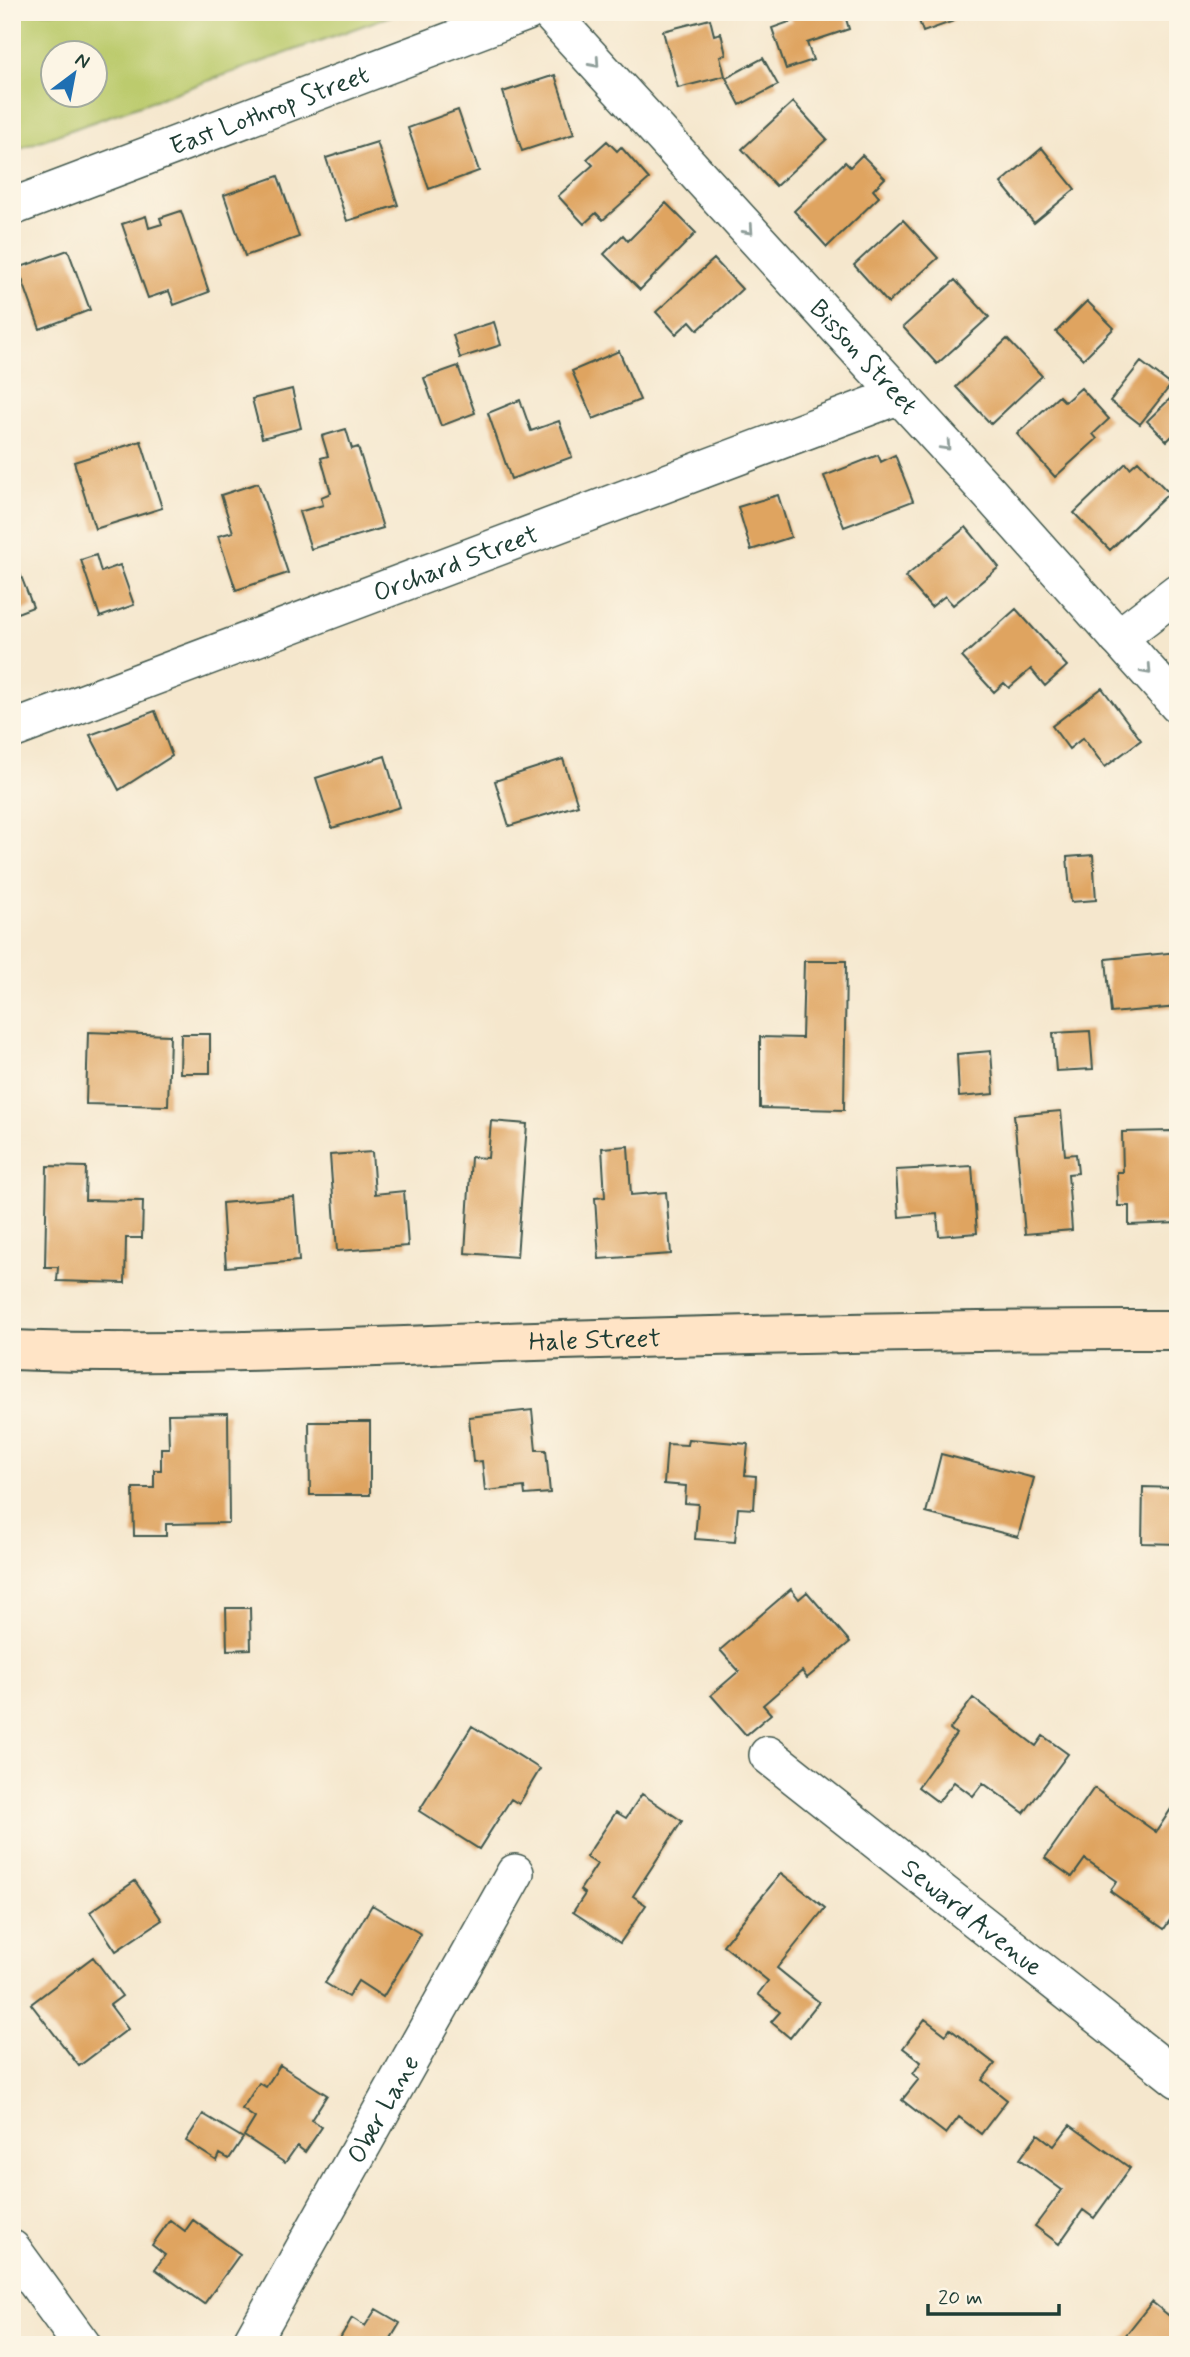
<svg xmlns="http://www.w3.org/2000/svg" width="1190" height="2357" font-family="Mynerve,sans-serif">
<rect width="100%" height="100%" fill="#fcf5e5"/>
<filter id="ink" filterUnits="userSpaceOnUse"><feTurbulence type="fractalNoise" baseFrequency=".0143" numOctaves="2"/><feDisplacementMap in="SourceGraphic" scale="14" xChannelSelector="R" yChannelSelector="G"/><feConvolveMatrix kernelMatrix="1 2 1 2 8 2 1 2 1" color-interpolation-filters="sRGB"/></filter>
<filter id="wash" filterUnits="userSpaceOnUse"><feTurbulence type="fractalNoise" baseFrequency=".00686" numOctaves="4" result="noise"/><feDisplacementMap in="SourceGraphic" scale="28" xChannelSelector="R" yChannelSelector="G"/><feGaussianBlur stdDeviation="1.57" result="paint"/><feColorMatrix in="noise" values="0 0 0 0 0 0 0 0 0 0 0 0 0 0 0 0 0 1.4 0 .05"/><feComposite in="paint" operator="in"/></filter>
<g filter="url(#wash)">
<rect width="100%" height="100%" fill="#f5e7cd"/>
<path fill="#bccb6d" stroke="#6e8450" stroke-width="2" fill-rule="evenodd" d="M 12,12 L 401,12 L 12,151 ZM 52,52 L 94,52 L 94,94 L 52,94 Z"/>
<g id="blocks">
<path fill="#dfa461" d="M 789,12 L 844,12 L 849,29 L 807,43 L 813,60 L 786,69 L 772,28 L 792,21 Z
M 916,12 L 951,12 L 954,21 L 923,32 Z
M 710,19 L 714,35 L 721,33 L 726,55 L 720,56 L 725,76 L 678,88 L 663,31 Z
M 763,58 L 778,85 L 740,105 L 726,78 Z
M 555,75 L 574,134 L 522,151 L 503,92 Z
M 793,102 L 827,139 L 776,186 L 742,149 Z
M 458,110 L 479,171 L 429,189 L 408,128 Z
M 607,141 L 617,151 L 621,147 L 649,179 L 603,220 L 596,213 L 584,224 L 558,196 L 593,165 L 587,159 Z
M 377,142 L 398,205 L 347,221 L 326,158 Z
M 1042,148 L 1075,189 L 1034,223 L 1001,183 Z
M 862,155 L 885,178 L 873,190 L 879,197 L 827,247 L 794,211 L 845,162 L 850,167 Z
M 278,176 L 299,237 L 245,256 L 224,195 Z
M 666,203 L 696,233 L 640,290 L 604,254 L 623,235 L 628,241 Z
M 181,211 L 209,292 L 174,305 L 169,291 L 148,298 L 122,224 L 146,216 L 149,228 L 162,224 L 160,218 Z
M 903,220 L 938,258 L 888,303 L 854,265 Z
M 68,250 L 90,310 L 40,329 L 18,268 Z
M 714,259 L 742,289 L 698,330 L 690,321 L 676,334 L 656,312 Z
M 955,280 L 989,317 L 937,364 L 903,327 Z
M 1087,301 L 1114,328 L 1083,359 L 1056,332 Z
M 494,322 L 501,345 L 460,358 L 453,335 Z
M 1007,339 L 1042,376 L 991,424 L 956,387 Z
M 619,351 L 640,400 L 593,419 L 572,371 Z
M 1141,362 L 1171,385 L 1140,424 L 1110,401 Z
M 458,366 L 475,413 L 441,426 L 424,378 Z
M 1081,388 L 1109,419 L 1093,434 L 1097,439 L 1055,477 L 1017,434 L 1059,396 L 1065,402 Z
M 292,389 L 301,428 L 262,438 L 252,399 Z
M 1174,395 L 1178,399 L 1178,430 L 1167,441 L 1147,421 Z
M 520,400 L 531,431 L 559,421 L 572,457 L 511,479 L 488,413 Z
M 346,429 L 352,449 L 358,447 L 383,528 L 311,549 L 299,512 L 323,505 L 321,497 L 331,493 L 321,458 L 328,456 L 322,436 Z
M 141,441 L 162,508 L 95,529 L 74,462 Z
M 878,455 L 881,462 L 895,455 L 913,501 L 844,527 L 824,476 Z
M 1138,461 L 1169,493 L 1110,550 L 1074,513 L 1126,463 L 1130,468 Z
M 258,483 L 288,573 L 236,590 L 218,536 L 233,532 L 221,495 Z
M 778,495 L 791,537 L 751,550 L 738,507 Z
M 966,527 L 999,567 L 953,605 L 945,596 L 931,607 L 905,577 Z
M 12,553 L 33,607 L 12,615 Z
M 96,555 L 101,572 L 120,565 L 134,605 L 100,617 L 81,560 Z
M 1016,609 L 1067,666 L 1045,686 L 1031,669 L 1009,688 L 1004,683 L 994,692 L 962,657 Z
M 1102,688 L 1141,740 L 1105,767 L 1083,738 L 1069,749 L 1052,726 Z
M 155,711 L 172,756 L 119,790 L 90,735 Z
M 385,756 L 400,807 L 332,828 L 316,778 Z
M 563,759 L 578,805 L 509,826 L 495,781 Z
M 1093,855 L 1096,900 L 1071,902 L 1067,857 Z
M 1178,952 L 1178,1007 L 1111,1013 L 1106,959 Z
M 804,961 L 846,961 L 844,1110 L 760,1108 L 760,1037 L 802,1038 Z
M 1090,1031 L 1093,1069 L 1056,1071 L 1053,1033 Z
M 88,1032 L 170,1035 L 168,1106 L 86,1104 Z
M 181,1034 L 210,1034 L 210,1073 L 180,1073 Z
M 991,1051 L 994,1094 L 959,1097 L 957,1054 Z
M 1174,1074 L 1178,1074 L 1178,1097 L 1175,1097 Z
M 1061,1111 L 1065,1155 L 1076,1154 L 1078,1173 L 1068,1174 L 1072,1230 L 1025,1234 L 1014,1115 Z
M 491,1121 L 527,1124 L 517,1257 L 465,1253 L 471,1157 L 488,1158 Z
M 1172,1131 L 1173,1163 L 1178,1163 L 1178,1223 L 1129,1225 L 1129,1206 L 1118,1206 L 1117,1172 L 1123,1172 L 1122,1132 Z
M 628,1146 L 631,1195 L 666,1192 L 671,1254 L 599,1259 L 595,1198 L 605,1197 L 602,1148 Z
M 372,1152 L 375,1194 L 404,1191 L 408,1246 L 337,1251 L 330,1155 Z
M 47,1166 L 86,1167 L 85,1200 L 143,1201 L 142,1238 L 126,1238 L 125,1283 L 57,1281 L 58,1267 L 45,1267 Z
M 972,1166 L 977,1233 L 939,1236 L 937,1214 L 899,1217 L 896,1170 Z
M 294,1197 L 299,1261 L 226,1267 L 222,1203 Z
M 532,1410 L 536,1450 L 546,1450 L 550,1493 L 525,1495 L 524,1487 L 485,1491 L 482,1461 L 473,1462 L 469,1417 Z
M 228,1413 L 229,1523 L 166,1524 L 166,1536 L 134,1536 L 133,1488 L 154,1488 L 154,1470 L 161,1470 L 161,1448 L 169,1448 L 168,1414 Z
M 309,1422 L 370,1422 L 370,1495 L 310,1495 Z
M 688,1439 L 748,1444 L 745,1475 L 756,1476 L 754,1509 L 738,1508 L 735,1542 L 695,1539 L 698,1504 L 685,1503 L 686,1486 L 664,1484 L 667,1444 L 687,1445 Z
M 941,1454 L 1034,1478 L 1018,1537 L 926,1513 Z
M 1143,1487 L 1178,1488 L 1178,1544 L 1142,1543 Z
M 12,1489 L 16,1489 L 15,1523 L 12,1523 Z
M 791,1589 L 799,1599 L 807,1592 L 850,1642 L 807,1678 L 802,1671 L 763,1705 L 771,1714 L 746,1735 L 711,1695 L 739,1671 L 720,1650 Z
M 226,1608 L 250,1608 L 251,1649 L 227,1650 Z
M 973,1698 L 1036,1746 L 1043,1736 L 1068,1754 L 1024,1813 L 983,1783 L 973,1796 L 954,1782 L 938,1802 L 918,1787 L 956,1734 L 950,1729 Z
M 472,1726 L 540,1769 L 519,1804 L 511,1799 L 479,1849 L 419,1811 Z
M 1094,1788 L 1156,1832 L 1171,1809 L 1178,1814 L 1178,1908 L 1164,1929 L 1110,1891 L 1117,1881 L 1085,1859 L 1072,1877 L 1045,1858 Z
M 642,1794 L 682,1821 L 633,1896 L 646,1905 L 620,1943 L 573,1912 L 585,1894 L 580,1890 L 597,1864 L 586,1857 L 616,1812 L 626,1818 Z
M 781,1873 L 825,1908 L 777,1968 L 819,2002 L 790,2038 L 771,2022 L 780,2012 L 758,1994 L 768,1981 L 723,1945 Z
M 135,1881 L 162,1920 L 116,1951 L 90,1912 Z
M 372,1905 L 421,1934 L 383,1997 L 358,1981 L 348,1997 L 325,1983 Z
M 93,1957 L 122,1996 L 110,2005 L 128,2029 L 79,2066 L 31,2004 Z
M 925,2019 L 946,2035 L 950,2029 L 995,2064 L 982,2080 L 1007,2100 L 981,2134 L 959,2117 L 946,2134 L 902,2100 L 919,2079 L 913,2074 L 921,2062 L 903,2048 Z
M 280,2065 L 327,2095 L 311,2120 L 322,2127 L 305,2152 L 297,2146 L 285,2163 L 244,2136 L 255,2118 L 242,2109 L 259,2083 L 266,2087 Z
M 203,2114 L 243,2138 L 229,2159 L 220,2154 L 217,2161 L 186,2141 Z
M 1070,2125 L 1130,2168 L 1094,2218 L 1083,2210 L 1059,2244 L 1035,2226 L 1062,2190 L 1020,2159 L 1038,2134 L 1054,2146 Z
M 170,2220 L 185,2231 L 193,2220 L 240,2254 L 204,2304 L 155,2269 L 165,2255 L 152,2245 Z
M 1152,2302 L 1178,2323 L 1178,2345 L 1126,2345 L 1121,2341 Z
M 376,2309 L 400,2323 L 387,2345 L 336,2345 L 352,2318 L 365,2326 Z"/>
</g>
</g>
<g filter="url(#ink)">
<use href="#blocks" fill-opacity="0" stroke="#3f564b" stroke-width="2"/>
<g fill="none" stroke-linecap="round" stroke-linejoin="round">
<defs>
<g id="street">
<path id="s1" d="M 549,12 L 990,494 L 1178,705"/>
<path id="s2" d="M 12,207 L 527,12"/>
<path d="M 1118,638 L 1178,592"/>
<path id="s3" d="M 12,730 L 900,395"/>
<path id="s4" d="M 768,1755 L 1178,2079"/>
<path d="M 12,2249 L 82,2345"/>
<path id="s5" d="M 250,2345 L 515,1873"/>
</g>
<g id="secondary">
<path id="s6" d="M 12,1350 C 196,1357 379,1346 563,1340 C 768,1334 973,1329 1178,1330"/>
</g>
</defs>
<use href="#street" stroke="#3f564b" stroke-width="40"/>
<use href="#secondary" stroke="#3f564b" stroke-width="42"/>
<use href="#street" stroke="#fff" stroke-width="37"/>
<use href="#secondary" stroke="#ffe4c6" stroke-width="38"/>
</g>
<defs><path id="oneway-chevron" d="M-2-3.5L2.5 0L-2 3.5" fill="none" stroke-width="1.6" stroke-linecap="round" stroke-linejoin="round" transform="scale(1.75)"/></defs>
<g stroke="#8f9e9a">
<use href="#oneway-chevron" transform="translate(595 63) rotate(48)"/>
<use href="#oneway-chevron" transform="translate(749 230) rotate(48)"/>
<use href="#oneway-chevron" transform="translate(946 446) rotate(47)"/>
<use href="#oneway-chevron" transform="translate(1147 670) rotate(48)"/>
</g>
</g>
<g text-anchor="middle" stroke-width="5" stroke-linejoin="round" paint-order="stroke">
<g font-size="26" fill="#1f3d34" stroke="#fcf5e5">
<text dy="9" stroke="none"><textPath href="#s2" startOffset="275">East Lothrop Street</textPath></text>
<text dy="9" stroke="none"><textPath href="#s1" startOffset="467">Bisson Street</textPath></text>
<text dy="9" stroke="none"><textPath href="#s3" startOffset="474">Orchard Street</textPath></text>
<text dy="9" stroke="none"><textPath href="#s6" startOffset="583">Hale Street</textPath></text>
<text dy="9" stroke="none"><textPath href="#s4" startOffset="261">Seward Avenue</textPath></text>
<text dy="9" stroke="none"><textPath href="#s5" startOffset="271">Ober Lane</textPath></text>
</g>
</g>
<rect width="1190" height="2357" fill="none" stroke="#fcf5e5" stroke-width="42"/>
<g transform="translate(74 74) rotate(32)"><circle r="33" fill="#fcf5e5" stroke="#a4ab9e" stroke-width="2"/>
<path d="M0-5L12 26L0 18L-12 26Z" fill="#1f6fb2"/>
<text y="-10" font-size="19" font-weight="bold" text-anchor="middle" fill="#1f3d34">N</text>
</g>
<path d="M928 2304v10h131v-10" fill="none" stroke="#1f3d34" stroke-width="3.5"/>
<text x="938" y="2304" font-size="21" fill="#1f3d34" stroke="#fcf5e5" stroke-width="5" paint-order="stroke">20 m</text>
</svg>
